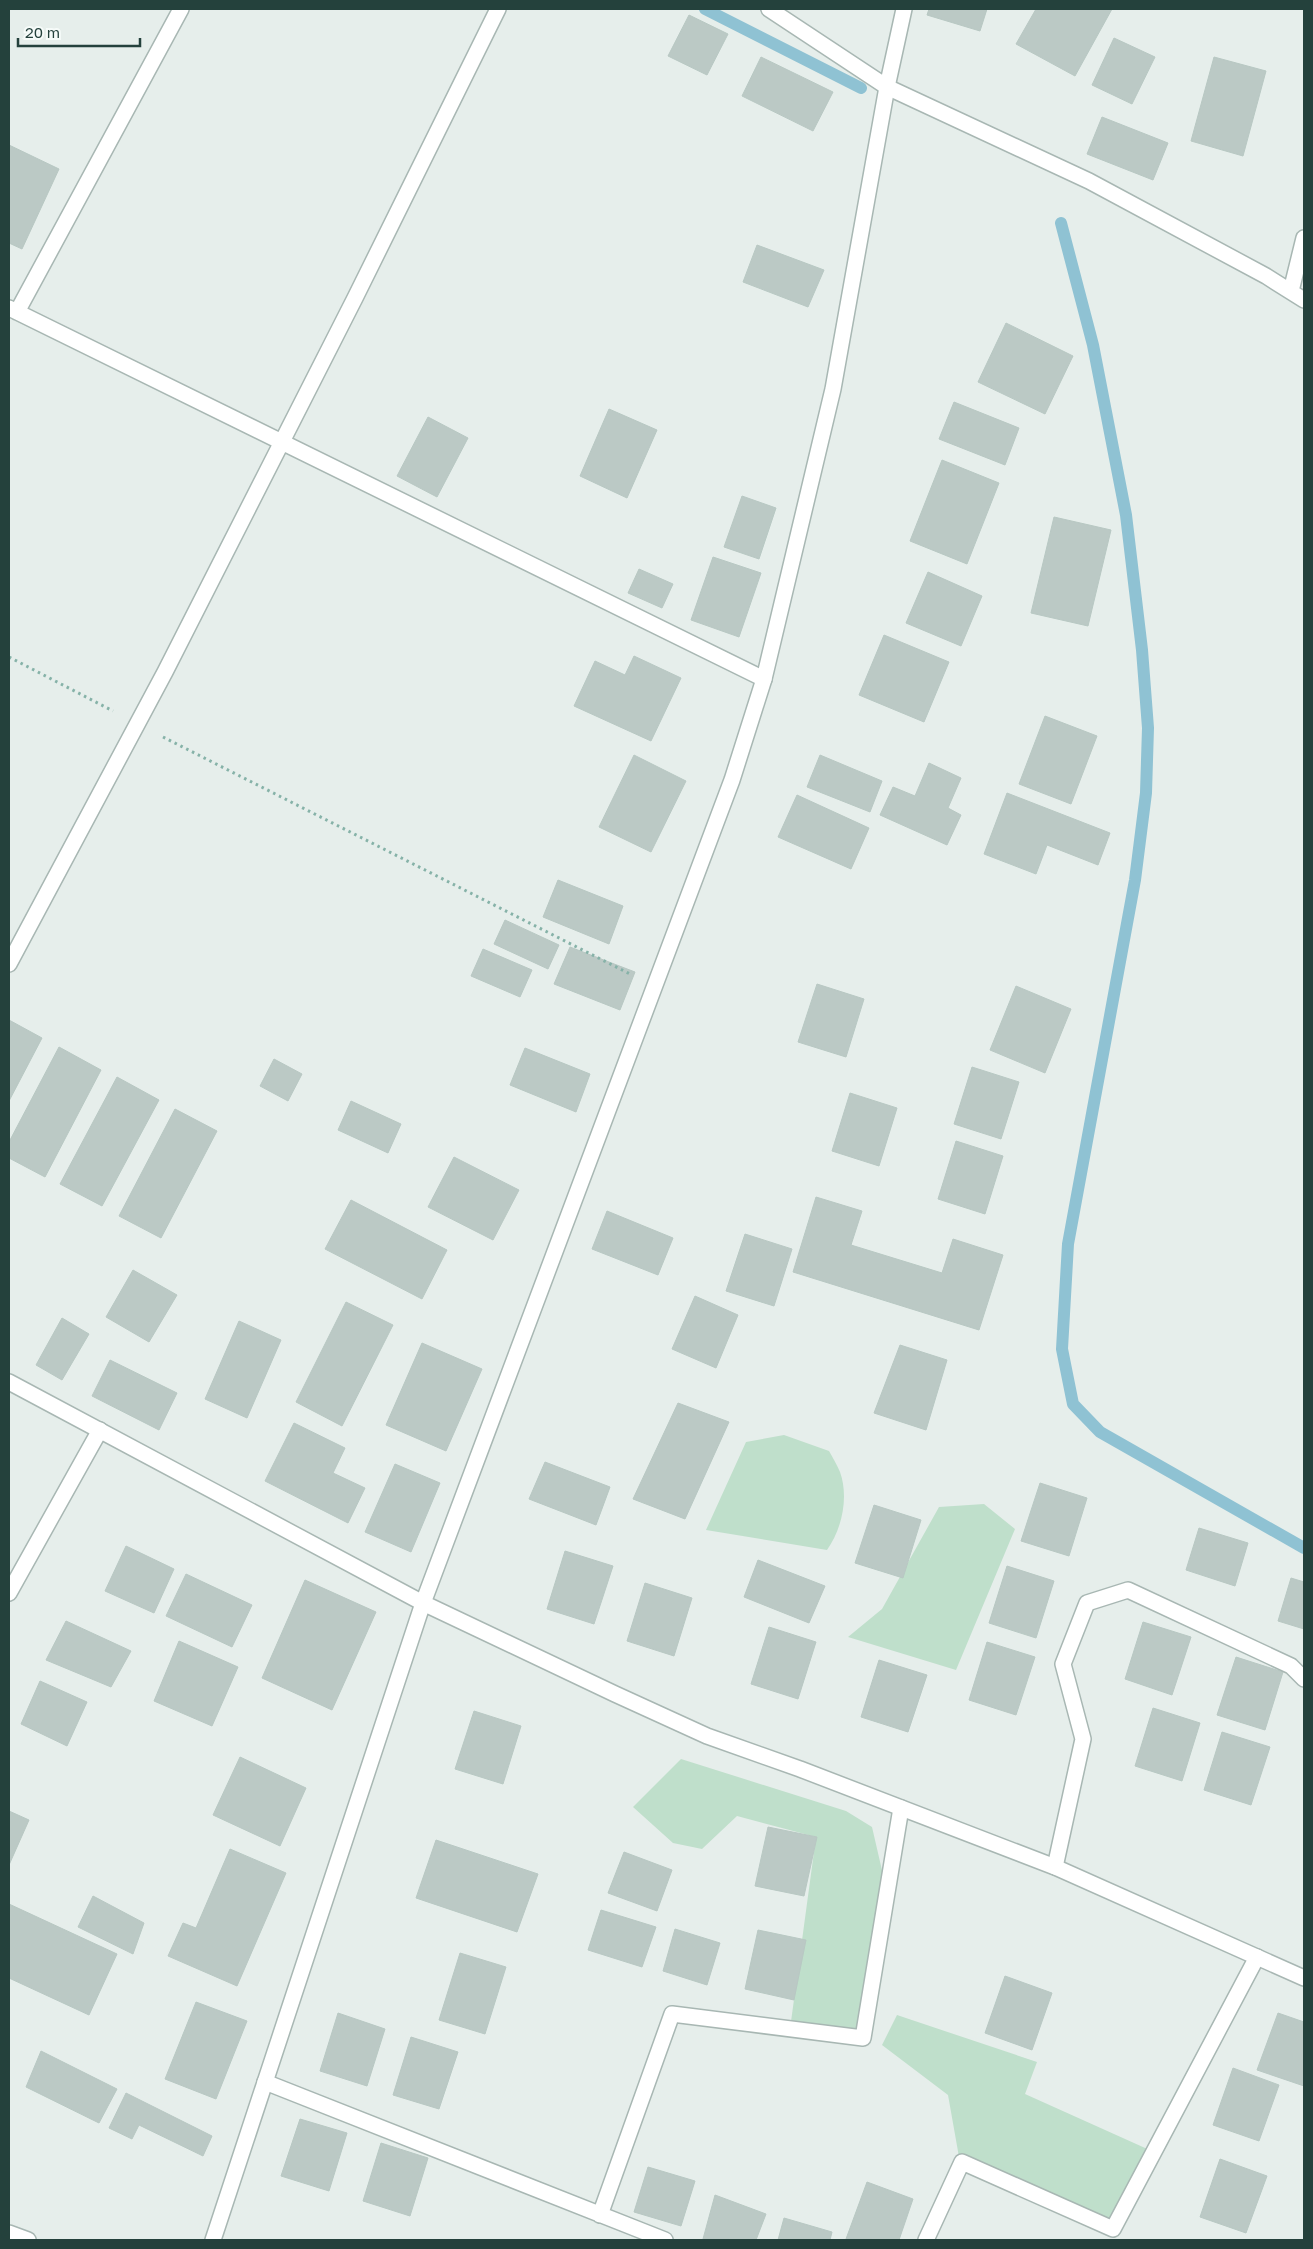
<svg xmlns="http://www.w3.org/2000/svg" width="1313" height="2249" font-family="'Golos Text',sans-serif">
<rect width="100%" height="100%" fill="#e6eeeb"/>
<path fill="#bfdfcb" d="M 784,1435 L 829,1451 C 833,1458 837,1465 840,1472 C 849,1497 842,1529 827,1550 L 706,1530 L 746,1442 Z
M 984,1504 L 1015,1529 L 956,1670 L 848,1637 L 882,1609 L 939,1507 Z
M 681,1759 L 846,1811 L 872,1827 L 887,1892 L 863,2038 L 790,2029 L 816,1837 L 737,1816 L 702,1849 L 673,1843 L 633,1807 Z
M 897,2015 L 1037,2062 L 1025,2094 L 1154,2152 L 1113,2229 L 959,2157 L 948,2095 L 882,2045 Z"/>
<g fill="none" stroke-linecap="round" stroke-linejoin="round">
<path stroke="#8fc2d3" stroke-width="12" d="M 705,9 L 861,88
M 1061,223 L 1093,345 L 1126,515 L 1142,650 L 1148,728 L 1146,793 L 1135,880 L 1068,1244 L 1062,1349 L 1073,1404 L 1100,1432 L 1304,1548"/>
</g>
<path fill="#bbc9c5" stroke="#b8c8c3" d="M 929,9 L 987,9 L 980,31 L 927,15 Z
M 1036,9 L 1112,9 L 1075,76 L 1016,44 Z
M 689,15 L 728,34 L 707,75 L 668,56 Z
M 1114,38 L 1155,57 L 1132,104 L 1092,85 Z
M 761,57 L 833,92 L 813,131 L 742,96 Z
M 1214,57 L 1266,71 L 1243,156 L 1191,141 Z
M 1102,117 L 1168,143 L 1153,180 L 1087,154 Z
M 9,145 L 59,169 L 22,249 L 9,243 Z
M 757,245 L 824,270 L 808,307 L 743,282 Z
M 1006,323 L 1073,356 L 1045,414 L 978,382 Z
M 954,402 L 1019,428 L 1005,465 L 939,439 Z
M 609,409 L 657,430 L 627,498 L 580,476 Z
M 428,417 L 468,438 L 437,497 L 397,476 Z
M 942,460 L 999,483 L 967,564 L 910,541 Z
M 742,496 L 776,508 L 759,559 L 724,547 Z
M 1054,517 L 1111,530 L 1088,626 L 1031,613 Z
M 713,557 L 761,573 L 739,637 L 691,620 Z
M 639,569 L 673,584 L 662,608 L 628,593 Z
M 928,572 L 982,596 L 961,646 L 906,623 Z
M 884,635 L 949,662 L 924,722 L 859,695 Z
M 634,656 L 681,678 L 651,741 L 574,706 L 595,661 L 625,675 Z
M 1045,716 L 1097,736 L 1071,804 L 1019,784 Z
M 634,755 L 686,781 L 651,852 L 599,827 Z
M 820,755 L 882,781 L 870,812 L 807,787 Z
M 929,763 L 961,778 L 948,808 L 961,815 L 947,845 L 880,815 L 893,787 L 915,796 Z
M 1007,793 L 1110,833 L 1098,865 L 1047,845 L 1036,874 L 984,854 Z
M 797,795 L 869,828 L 851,869 L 778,837 Z
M 558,880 L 623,906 L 609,944 L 543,917 Z
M 505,920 L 559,945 L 548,969 L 494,944 Z
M 570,947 L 635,972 L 620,1010 L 554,984 Z
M 483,949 L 532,970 L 520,997 L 471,976 Z
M 817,984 L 864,999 L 846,1057 L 798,1042 Z
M 1016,986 L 1071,1009 L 1045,1073 L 990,1050 Z
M 9,1020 L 42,1038 L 9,1101 Z
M 59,1047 L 101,1070 L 45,1177 L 9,1158 L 9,1142 Z
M 525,1048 L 590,1074 L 576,1112 L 510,1085 Z
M 274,1059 L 302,1074 L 288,1101 L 260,1086 Z
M 972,1067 L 1019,1082 L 1001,1139 L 954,1124 Z
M 117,1077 L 159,1100 L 102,1206 L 60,1184 Z
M 850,1093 L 897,1108 L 879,1166 L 832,1151 Z
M 351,1101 L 401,1124 L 388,1153 L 338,1130 Z
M 175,1109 L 217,1131 L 161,1238 L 119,1216 Z
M 956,1141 L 1003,1156 L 985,1214 L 938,1199 Z
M 454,1157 L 519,1190 L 493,1240 L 428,1207 Z
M 816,1197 L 862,1211 L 851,1245 L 942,1273 L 953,1239 L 1003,1255 L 979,1330 L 793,1272 Z
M 351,1200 L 447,1250 L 422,1299 L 325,1249 Z
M 607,1211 L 673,1238 L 658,1275 L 592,1249 Z
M 745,1234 L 792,1249 L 774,1306 L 726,1291 Z
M 133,1270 L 177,1295 L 149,1342 L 106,1317 Z
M 695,1296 L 738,1315 L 716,1368 L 672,1349 Z
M 346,1302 L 393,1325 L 342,1426 L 296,1402 Z
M 62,1318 L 89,1334 L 62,1380 L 36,1365 Z
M 239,1321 L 281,1340 L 247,1418 L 205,1399 Z
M 422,1343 L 482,1369 L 446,1451 L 386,1425 Z
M 900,1345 L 947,1360 L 926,1430 L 874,1413 Z
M 110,1360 L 177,1393 L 159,1430 L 92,1396 Z
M 678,1403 L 729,1422 L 685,1519 L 633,1499 Z
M 294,1423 L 345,1448 L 333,1473 L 365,1488 L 348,1523 L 265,1481 Z
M 545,1462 L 610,1487 L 596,1525 L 529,1499 Z
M 395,1464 L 440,1483 L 411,1552 L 365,1532 Z
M 1040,1483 L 1087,1498 L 1069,1556 L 1021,1541 Z
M 874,1505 L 921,1520 L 903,1578 L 855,1563 Z
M 1199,1528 L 1248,1543 L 1235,1586 L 1186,1570 Z
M 126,1546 L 174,1569 L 154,1613 L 105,1591 Z
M 565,1551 L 613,1566 L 594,1624 L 547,1609 Z
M 758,1560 L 825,1586 L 809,1623 L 744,1597 Z
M 1007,1566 L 1054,1581 L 1036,1638 L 989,1623 Z
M 186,1574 L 252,1605 L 232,1647 L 166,1616 Z
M 1291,1578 L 1304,1582 L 1304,1629 L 1278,1621 Z
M 305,1580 L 376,1612 L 332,1710 L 262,1678 Z
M 645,1583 L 692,1598 L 674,1656 L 627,1641 Z
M 66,1621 L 131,1651 L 111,1687 L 46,1660 Z
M 1143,1622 L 1191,1637 L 1172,1695 L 1125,1679 Z
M 769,1627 L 816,1642 L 798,1699 L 751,1684 Z
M 179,1641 L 238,1667 L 212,1726 L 154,1701 Z
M 987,1642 L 1035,1657 L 1016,1715 L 969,1700 Z
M 1236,1657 L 1283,1672 L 1265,1730 L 1217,1715 Z
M 879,1660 L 927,1675 L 908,1732 L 861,1717 Z
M 40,1681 L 87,1702 L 67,1746 L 21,1724 Z
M 1153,1708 L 1200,1723 L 1182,1781 L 1135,1766 Z
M 474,1711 L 521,1726 L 503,1784 L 455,1769 Z
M 1222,1732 L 1270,1747 L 1251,1805 L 1204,1790 Z
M 240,1757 L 306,1788 L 280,1846 L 213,1815 Z
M 9,1811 L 29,1820 L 9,1865 Z
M 768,1827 L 817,1837 L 804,1896 L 755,1886 Z
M 436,1840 L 538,1874 L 517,1932 L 416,1898 Z
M 230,1849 L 286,1873 L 237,1986 L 168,1956 L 183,1923 L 196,1928 Z
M 624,1852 L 672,1870 L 657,1911 L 608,1893 Z
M 93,1896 L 144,1923 L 133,1954 L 78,1927 Z
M 9,1904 L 117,1954 L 89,2015 L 9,1978 Z
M 601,1910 L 656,1927 L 642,1967 L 588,1950 Z
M 675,1929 L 720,1943 L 707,1985 L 663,1971 Z
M 758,1930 L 806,1940 L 794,2000 L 745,1989 Z
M 460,1953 L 506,1967 L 485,2034 L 439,2020 Z
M 1005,1976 L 1052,1993 L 1032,2050 L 985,2033 Z
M 196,2002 L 247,2021 L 216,2099 L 165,2079 Z
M 338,2013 L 385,2029 L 367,2086 L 320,2071 Z
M 1278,2013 L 1304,2022 L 1304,2086 L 1257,2070 Z
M 411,2037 L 458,2052 L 439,2109 L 393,2095 Z
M 41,2051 L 117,2089 L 99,2123 L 26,2087 Z
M 1233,2068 L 1279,2085 L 1259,2141 L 1213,2125 Z
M 126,2093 L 212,2136 L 203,2156 L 139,2125 L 132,2139 L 109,2128 Z
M 300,2119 L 347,2133 L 329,2191 L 281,2176 Z
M 381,2143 L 428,2158 L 410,2216 L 363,2201 Z
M 1220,2159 L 1267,2176 L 1246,2233 L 1200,2217 Z
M 648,2167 L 695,2181 L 681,2226 L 634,2212 Z
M 867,2182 L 913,2199 L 899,2240 L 846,2239 Z
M 715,2195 L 766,2214 L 756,2240 L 703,2239 Z
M 784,2218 L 832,2232 L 830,2240 L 778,2240 Z"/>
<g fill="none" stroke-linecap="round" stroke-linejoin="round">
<defs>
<path id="minor" d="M 769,9 L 887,87 L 1089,181 L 1266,276 L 1304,300
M 1291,291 L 1304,238
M 9,308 L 764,679
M 17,312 L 181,9
M 9,964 L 165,672 L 355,298 L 498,9
M 9,1593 L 100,1430
M 1055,1867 L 1083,1739 L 1063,1664 L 1087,1603 L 1128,1590 L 1291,1666 L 1304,1679
M 265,2082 L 665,2240
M 600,2215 L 672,2014 L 863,2038 L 901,1808
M 9,2233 L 28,2240
M 926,2240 L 962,2162 L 1113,2229 L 1257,1957"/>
<path id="tertiary" d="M 9,1382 L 423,1603 L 615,1694 L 707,1736 L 800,1769 L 1055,1867 L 1304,1978
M 213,2240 L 423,1603 L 732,780 L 764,679 L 833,389 L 887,87 L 904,9"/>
</defs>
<use href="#minor" stroke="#a8b7b3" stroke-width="18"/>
<use href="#tertiary" stroke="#a8b7b3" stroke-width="18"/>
<path stroke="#86b2a8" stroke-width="3" stroke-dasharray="2.5 4" stroke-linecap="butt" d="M 9,657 L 113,711
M 163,737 L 630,974"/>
<use href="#minor" stroke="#fff" stroke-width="15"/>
<use href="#tertiary" stroke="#fff" stroke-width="15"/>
</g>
<rect width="1313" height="2249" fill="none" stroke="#24413c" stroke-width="20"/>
<path d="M18 38v8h122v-8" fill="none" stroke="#24413c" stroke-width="2.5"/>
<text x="25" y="38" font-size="15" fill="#24413c" stroke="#f6fbf9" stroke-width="4" paint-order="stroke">20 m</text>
</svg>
